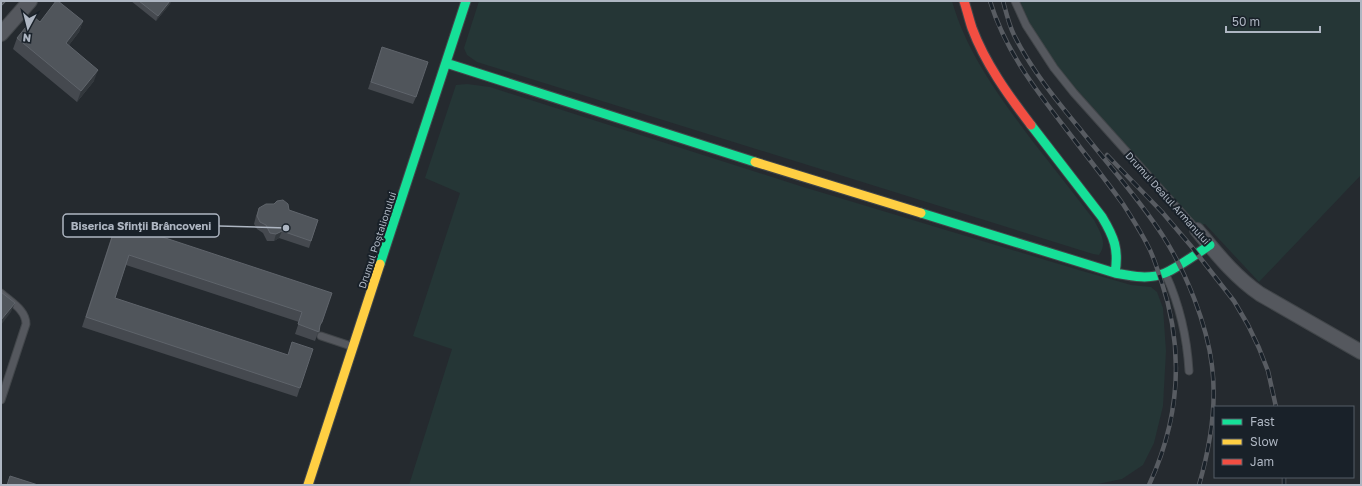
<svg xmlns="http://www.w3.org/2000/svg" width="1362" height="486" font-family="'Golos Text',sans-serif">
<rect width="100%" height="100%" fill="#252a2f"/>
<path fill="#253636" d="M 479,1 L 952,1 C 967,54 1001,99 1034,143 C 1054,168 1074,194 1094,220 C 1100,232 1108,243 1099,255 L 1093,254 L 477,62 L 467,55 L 464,48 Z
M 1020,1 L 1361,1 L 1361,175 L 1259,282 L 1205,224 L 1198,226 L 1063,74 L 1034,33 Z
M 467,84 L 490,87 L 800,186 L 1082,271 L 1131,285 L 1151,287 L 1157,292 L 1163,308 L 1166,351 L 1163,406 L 1154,443 L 1143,465 L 1122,479 L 1093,485 L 409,485 L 452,349 L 413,336 L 460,193 L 425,178 L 456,85 Z"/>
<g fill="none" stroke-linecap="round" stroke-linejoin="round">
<defs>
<path id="lane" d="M 1015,1 L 1026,25 L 1054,68 L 1074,93 L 1197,230
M 1166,275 C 1180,306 1187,337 1189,371
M 1,293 C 11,302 26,310 26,324 L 1,400
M 321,336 L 351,346"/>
<path id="street" d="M 1,34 L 30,1
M 1197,230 C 1217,254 1235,277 1260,294 L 1361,352"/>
<path id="fast" d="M 446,63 L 755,162
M 1031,125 L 1102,217 C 1114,237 1119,249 1115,273
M 921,213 L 1115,273 C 1131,276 1149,280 1165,273 C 1179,267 1196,254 1210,245
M 380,264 L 466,1"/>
<path id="slow" d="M 755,162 L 921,213
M 308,485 L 380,264"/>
<path id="jam" d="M 964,1 C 967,10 969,19 972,28 C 985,63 1008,95 1031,125"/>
</defs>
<use href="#lane" stroke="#42464a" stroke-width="9"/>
<use href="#street" stroke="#42464a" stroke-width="16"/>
<use href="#fast" stroke="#42464a" stroke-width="11"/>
<use href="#slow" stroke="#42464a" stroke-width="11"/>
<use href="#jam" stroke="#42464a" stroke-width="11"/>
<use href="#lane" stroke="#55585e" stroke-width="7"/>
<use href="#street" stroke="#55585e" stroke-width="14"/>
<use href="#fast" stroke="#16e098" stroke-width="9"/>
<use href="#slow" stroke="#ffcf43" stroke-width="9"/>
<use href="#jam" stroke="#f24e42" stroke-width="9"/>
<defs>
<path id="rail" d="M 990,1 C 1005,50 1035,89 1066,129 C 1085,154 1105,179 1123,204 C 1132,218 1141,232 1148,246 C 1154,257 1157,269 1161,280 C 1185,351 1180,418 1149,485
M 1003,1 C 1006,12 1009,25 1014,35 C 1031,69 1056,100 1080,129 C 1107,163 1140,200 1163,236 C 1186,272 1207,324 1212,366 C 1217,405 1210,447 1199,485
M 1107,155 L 1162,212 L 1191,246 L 1234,301 L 1248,325 L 1259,348 L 1268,371 L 1276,407
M 1284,477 L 1284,485"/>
</defs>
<use href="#rail" stroke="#585c62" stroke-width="4.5"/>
<use href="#rail" stroke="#192129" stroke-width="3" stroke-dasharray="9" stroke-linecap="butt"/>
</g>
<path fill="#45494f" d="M 131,1 L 171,1 L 170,4 L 156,21 Z
M 83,21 L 79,32 L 69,45 L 94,81 L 77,102 L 13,49 L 17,38 L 40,22 Z
M 382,47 L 416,97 L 413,104 L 368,89 Z
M 259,208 L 289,210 L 318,220 L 309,248 L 279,238 L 274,241 L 267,241 L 263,233 L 257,229 L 254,224 L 256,216 Z
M 113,232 L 332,293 L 315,341 L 295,334 L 299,322 L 126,265 L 115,298 L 300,388 L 297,397 L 82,327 Z"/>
<path fill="#33383d" d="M 6,1 L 7,1 L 1,8 L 1,6 Z
M 170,1 L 171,1 L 170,4 L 156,21 L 158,16 Z
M 83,21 L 79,32 L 62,54 L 66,43 Z
M 98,70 L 94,81 L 77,102 L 81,91 Z
M 282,231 L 279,238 L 274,241 L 276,234 Z
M 15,303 L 11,312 L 1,325 L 1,320 Z"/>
<path fill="#50555b" stroke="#5f646b" d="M 1,1 L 6,1 L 1,6 Z
M 56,1 L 58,1 L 83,21 L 66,43 L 98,70 L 81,91 L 17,38 L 34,17 L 40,22 Z
M 139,1 L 170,1 L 158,16 Z
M 382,47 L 428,62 L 416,97 L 371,82 Z
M 283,200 L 288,204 L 289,210 L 318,220 L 311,241 L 282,231 L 276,234 L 270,233 L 266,225 L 260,222 L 257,216 L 259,208 L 266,204 L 274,204 L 277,201 Z
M 117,222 L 332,293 L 322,322 L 320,325 L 319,332 L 298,324 L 302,312 L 129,255 L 115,298 L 288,355 L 292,342 L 313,349 L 300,388 L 86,317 Z
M 1,292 L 15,303 L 1,320 Z
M 10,476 L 38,485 L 7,485 Z"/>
<g text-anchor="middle" stroke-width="4" stroke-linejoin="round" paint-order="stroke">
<g font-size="10" fill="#aeb6c2" stroke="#192129">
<text transform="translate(1168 198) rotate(48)" y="4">Drumul Dealul Armanului</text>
<text transform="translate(377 240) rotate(-72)" y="4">Drumul Poștalionului</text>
</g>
</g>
<path fill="none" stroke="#aeb6c2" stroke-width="1.5" d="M286 228L219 226"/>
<circle fill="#aeb6c2" stroke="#192129" stroke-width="1.5" cx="286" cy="228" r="4"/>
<rect fill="#192129" stroke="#aeb6c2" stroke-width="1.5" x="63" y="214" width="156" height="23" rx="4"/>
<g font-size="11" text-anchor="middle" font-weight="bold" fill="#aeb6c2">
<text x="141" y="230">Biserica Sfinţii Brâncoveni</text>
</g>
<rect width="1362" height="486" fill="none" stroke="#aeb6c2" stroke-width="4"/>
<rect x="1214" y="406" width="140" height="72" fill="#192129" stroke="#555d66"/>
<rect x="1222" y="419" width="20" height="6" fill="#16e098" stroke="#555d66"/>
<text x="1250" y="426" font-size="12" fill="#aeb6c2">Fast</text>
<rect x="1222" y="439" width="20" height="6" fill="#ffcf43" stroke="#555d66"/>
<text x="1250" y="446" font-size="12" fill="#aeb6c2">Slow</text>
<rect x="1222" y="459" width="20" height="6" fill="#f24e42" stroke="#555d66"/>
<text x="1250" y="466" font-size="12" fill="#aeb6c2">Jam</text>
<g transform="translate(28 28) rotate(187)" stroke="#192129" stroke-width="3" paint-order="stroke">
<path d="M0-3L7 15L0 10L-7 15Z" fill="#aeb6c2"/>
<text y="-6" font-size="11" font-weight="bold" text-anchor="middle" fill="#aeb6c2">N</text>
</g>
<path d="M1226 26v6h94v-6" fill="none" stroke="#aeb6c2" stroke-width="2"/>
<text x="1232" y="26" font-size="12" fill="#aeb6c2" stroke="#192129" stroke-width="3" paint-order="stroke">50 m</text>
</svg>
